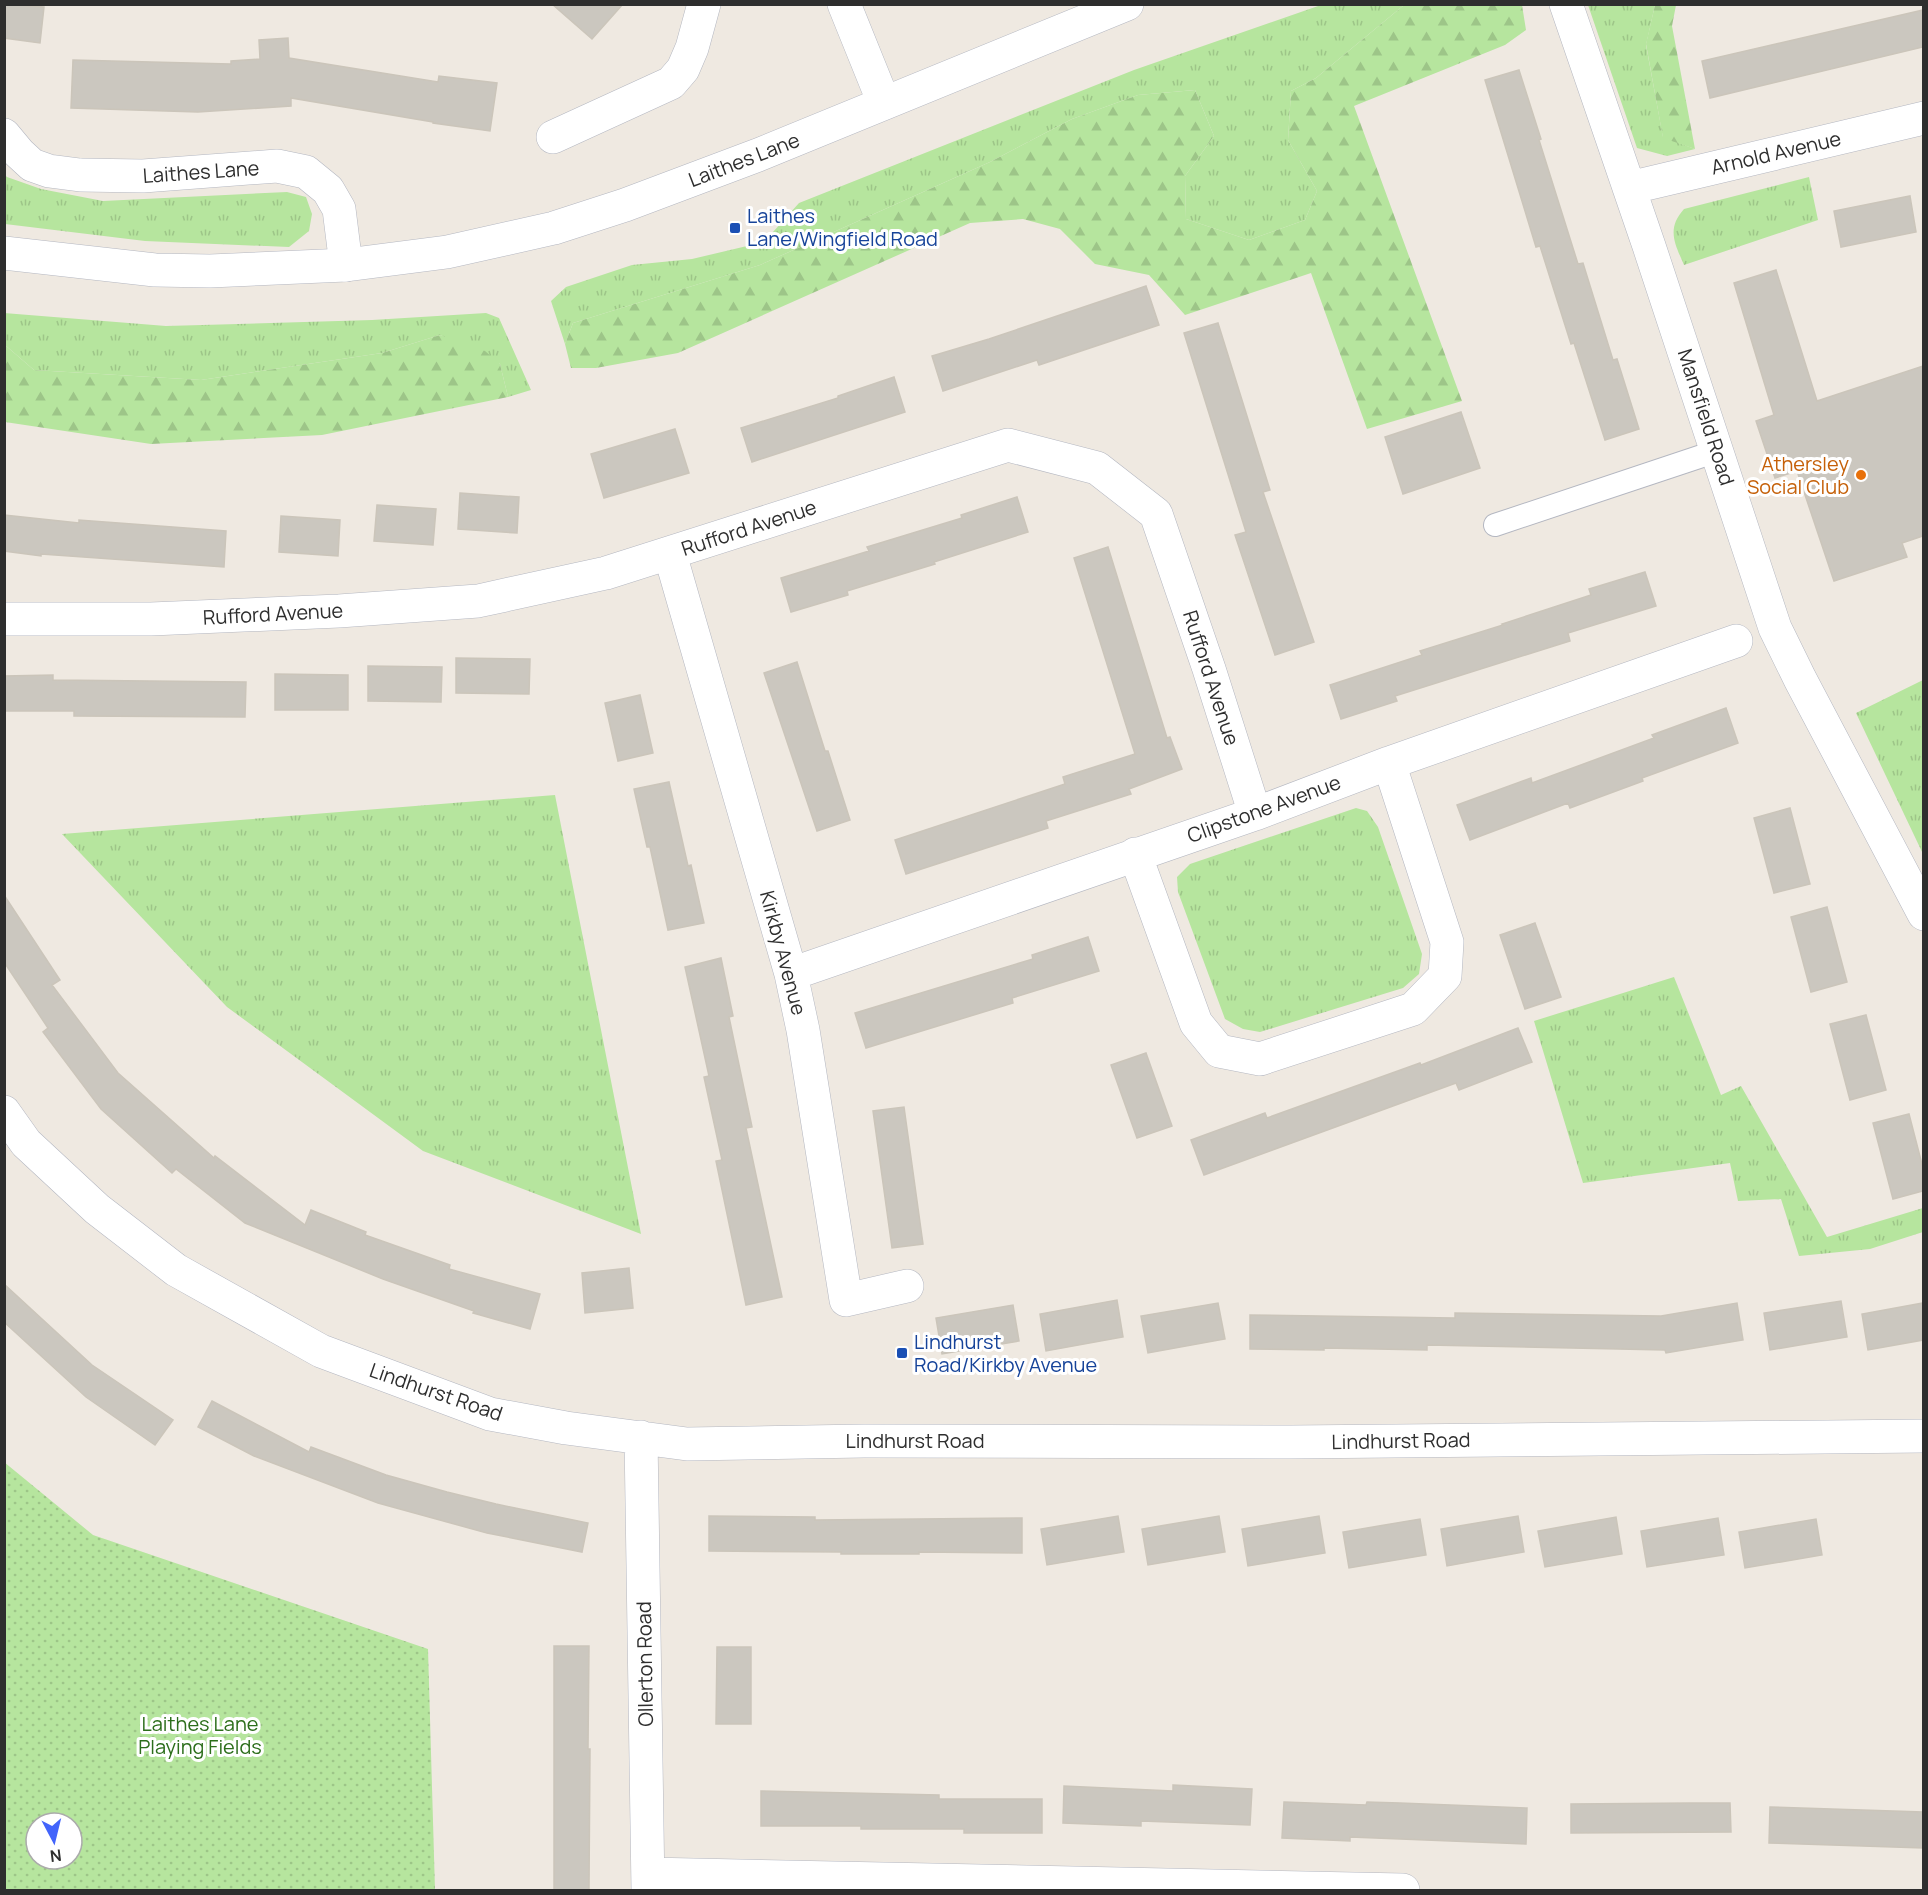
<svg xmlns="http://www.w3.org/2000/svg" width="1928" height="1895" font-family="Manrope,sans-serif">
<defs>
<pattern id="grass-tufts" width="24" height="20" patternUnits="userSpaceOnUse" patternTransform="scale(1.5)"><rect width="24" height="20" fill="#b6e59e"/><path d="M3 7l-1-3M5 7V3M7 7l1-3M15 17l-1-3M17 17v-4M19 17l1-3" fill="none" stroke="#9dc588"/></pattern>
<pattern id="forest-firs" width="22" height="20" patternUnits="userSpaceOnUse" patternTransform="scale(1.5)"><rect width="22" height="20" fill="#b6e59e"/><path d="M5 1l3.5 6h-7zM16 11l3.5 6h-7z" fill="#9dc588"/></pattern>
<pattern id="park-dots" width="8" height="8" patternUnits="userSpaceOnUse" patternTransform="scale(1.5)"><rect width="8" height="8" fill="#b6e59e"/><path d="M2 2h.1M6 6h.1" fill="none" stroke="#9dc588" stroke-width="1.8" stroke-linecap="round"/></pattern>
</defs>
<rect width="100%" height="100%" fill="#efe9e1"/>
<path fill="url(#grass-tufts)" d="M 1321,5 L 1404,5 L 1316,78 L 1291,91 L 1288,140 L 1317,191 L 1305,220 L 1249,240 L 1186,219 L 1185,176 L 1214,136 L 1195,90 L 1138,95 L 1072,119 L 990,162 L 760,265 L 573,323 L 565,344 L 551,301 L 566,287 L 632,265 L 692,259 L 764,242 L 799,203 L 1134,70 Z
M 1588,5 L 1655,5 L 1646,45 L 1663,137 L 1695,149 L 1667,156 L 1637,148 Z
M 4,174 L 7,177 L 41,189 L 103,201 L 287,192 L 306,197 L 312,214 L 309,231 L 289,247 L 145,241 L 5,224 Z
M 1809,177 L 1818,220 L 1684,265 C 1675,244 1666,229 1684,209 Z
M 4,313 L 166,326 L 372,320 L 486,313 L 499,318 L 531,390 L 508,397 L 500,364 L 440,335 L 382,353 L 201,380 L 34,370 L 5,345 Z
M 1923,680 L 1923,854 L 1856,713 Z
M 555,795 L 641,1234 L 423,1151 L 227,1007 L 62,834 Z
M 1356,808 L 1367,811 L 1378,827 L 1422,954 L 1419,974 L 1403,988 L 1260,1032 L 1243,1029 L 1225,1019 L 1178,892 L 1177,877 L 1190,864 Z
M 1674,977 L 1721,1095 L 1741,1086 L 1827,1237 L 1923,1208 L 1923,1232 L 1870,1249 L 1799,1256 L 1781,1199 L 1738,1201 L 1730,1163 L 1583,1183 L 1534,1021 Z"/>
<path fill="url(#forest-firs)" d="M 1404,5 L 1522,5 L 1526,30 L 1505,45 L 1354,106 L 1462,401 L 1367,429 L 1311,273 L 1185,315 L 1149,275 L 1095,264 L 1060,229 L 1023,219 L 970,223 L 678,353 L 596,368 L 571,368 L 565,344 L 573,323 L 760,265 L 990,162 L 1072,119 L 1138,95 L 1195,90 L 1214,136 L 1185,176 L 1186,219 L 1249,240 L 1305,220 L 1317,191 L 1288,140 L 1291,91 L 1316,78 Z
M 1655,5 L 1676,5 L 1672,26 L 1695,149 L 1663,138 L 1646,44 Z
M 440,335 L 485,351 L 500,364 L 508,397 L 322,435 L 151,444 L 5,422 L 5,345 L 34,370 L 201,380 L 382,353 Z"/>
<path fill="url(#park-dots)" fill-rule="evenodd" d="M 4,1462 L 93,1535 L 428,1649 L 435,1890 L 5,1890 ZM 36,1823 L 72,1823 L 72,1859 L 36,1859 Z"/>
<path fill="#cbc7bf" stroke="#cbc5ba" stroke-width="1.5" d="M 4,4 L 44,7 L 40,43 L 4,38 Z
M 552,4 L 623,4 L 592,39 Z
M 1923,10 L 1923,47 L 1710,98 L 1702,61 Z
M 288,38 L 289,58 L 438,82 L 439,76 L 497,83 L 490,131 L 433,123 L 433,122 L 291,98 L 291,106 L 198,112 L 71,108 L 73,60 L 231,64 L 231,61 L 260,59 L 259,40 Z
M 1519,70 L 1541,139 L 1539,140 L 1578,264 L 1583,263 L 1613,360 L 1617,359 L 1639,429 L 1605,440 L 1574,343 L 1571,344 L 1540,246 L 1536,247 L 1485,80 Z
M 1910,196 L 1916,232 L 1841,247 L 1834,211 Z
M 1776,270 L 1817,401 L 1923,366 L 1923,536 L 1902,543 L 1907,557 L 1834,581 L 1797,471 L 1775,478 L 1756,421 L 1774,415 L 1734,283 Z
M 1146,286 L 1159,325 L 1039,365 L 1037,360 L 943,391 L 932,356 L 989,339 Z
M 1218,323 L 1270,490 L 1263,492 L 1314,642 L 1275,655 L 1235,535 L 1246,532 L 1184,333 Z
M 894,377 L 905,412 L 752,462 L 741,428 L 838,398 L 838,396 Z
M 1461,412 L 1480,468 L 1403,494 L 1385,437 Z
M 675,429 L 689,473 L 604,498 L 591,454 Z
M 460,493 L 519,497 L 517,533 L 458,529 Z
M 1017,497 L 1028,532 L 934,562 L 935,564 L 847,591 L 848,595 L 791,612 L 781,578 L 869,551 L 867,547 L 962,518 L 961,515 Z
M 377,505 L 436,509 L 433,545 L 374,541 Z
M 4,515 L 79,523 L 79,520 L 226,531 L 224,567 L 41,554 L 41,556 L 4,551 Z
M 281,516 L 340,520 L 338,556 L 279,552 Z
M 1108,547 L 1167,738 L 1170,737 L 1182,769 L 1129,789 L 1131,794 L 1046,821 L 1048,828 L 906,874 L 895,840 L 1065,784 L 1063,777 L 1135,754 L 1074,558 Z
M 1645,572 L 1656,606 L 1568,633 L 1570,641 L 1395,696 L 1397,701 L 1341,719 L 1330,685 L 1422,655 L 1420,651 L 1503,625 L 1502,624 L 1591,595 L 1589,589 Z
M 456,658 L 530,659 L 529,694 L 456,693 Z
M 797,662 L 825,751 L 828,751 L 850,820 L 817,831 L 764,673 Z
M 368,666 L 442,667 L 441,702 L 368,701 Z
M 275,674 L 348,675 L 348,710 L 275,710 Z
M 53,675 L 53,680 L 246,682 L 245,717 L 74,716 L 74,711 L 4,711 L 4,676 Z
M 640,695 L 653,753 L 618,761 L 605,703 Z
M 1726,708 L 1738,743 L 1642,778 L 1643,781 L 1570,808 L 1568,803 L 1470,840 L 1457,805 L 1531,778 L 1532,783 L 1654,738 L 1652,735 Z
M 669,782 L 688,866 L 691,865 L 704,923 L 668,930 L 650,847 L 647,847 L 634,789 Z
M 1790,808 L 1810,884 L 1774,893 L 1754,818 Z
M 4,895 L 60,980 L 52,985 L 118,1073 L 214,1158 L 215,1156 L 305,1225 L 311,1210 L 366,1232 L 365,1235 L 450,1265 L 449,1269 L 540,1294 L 530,1329 L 473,1313 L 474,1311 L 383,1279 L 245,1223 L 176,1169 L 172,1173 L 101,1109 L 43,1032 L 48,1028 L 4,962 Z
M 1827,907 L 1847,982 L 1811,992 L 1791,917 Z
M 1535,923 L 1561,997 L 1525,1009 L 1500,935 Z
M 1088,937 L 1099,971 L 1012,998 L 1013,1003 L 866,1048 L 855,1013 L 1033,959 L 1032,955 Z
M 721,958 L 733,1016 L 729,1017 L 752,1127 L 746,1128 L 782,1297 L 746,1305 L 716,1161 L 722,1160 L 704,1077 L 709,1076 L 685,967 Z
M 1866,1015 L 1886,1090 L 1850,1100 L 1830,1024 Z
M 1518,1028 L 1532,1062 L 1459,1090 L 1456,1083 L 1204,1175 L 1191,1140 L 1265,1113 L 1267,1118 L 1420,1063 L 1421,1065 Z
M 1146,1053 L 1172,1126 L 1137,1138 L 1111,1065 Z
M 904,1107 L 923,1244 L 892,1248 L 873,1111 Z
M 1909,1114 L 1923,1168 L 1923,1191 L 1893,1199 L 1873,1123 Z
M 629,1268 L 633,1308 L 585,1313 L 582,1273 Z
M 4,1284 L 92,1365 L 173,1420 L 155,1445 L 86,1397 L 4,1322 Z
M 1117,1300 L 1123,1337 L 1046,1351 L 1040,1314 Z
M 1841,1301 L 1847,1337 L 1770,1350 L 1764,1313 Z
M 1218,1303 L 1225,1339 L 1148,1353 L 1141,1316 Z
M 1737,1303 L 1743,1340 L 1666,1353 L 1665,1350 L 1427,1345 L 1427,1350 L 1324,1348 L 1324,1350 L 1250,1349 L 1250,1315 L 1455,1318 L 1455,1313 L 1661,1316 Z
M 1923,1303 L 1923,1340 L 1868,1350 L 1862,1314 Z
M 1013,1305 L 1019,1341 L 942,1354 L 936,1318 Z
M 212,1401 L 309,1452 L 311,1447 L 386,1475 L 447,1492 L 496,1504 L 588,1523 L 582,1552 L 487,1533 L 378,1503 L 254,1456 L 198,1427 Z
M 709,1516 L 815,1517 L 815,1520 L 1022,1518 L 1022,1553 L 919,1552 L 919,1554 L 841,1554 L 841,1552 L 709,1551 Z
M 1118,1516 L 1124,1552 L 1047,1565 L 1041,1529 Z
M 1219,1516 L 1225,1552 L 1148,1565 L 1142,1529 Z
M 1319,1516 L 1325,1553 L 1248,1566 L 1242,1529 Z
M 1518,1516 L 1524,1552 L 1447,1566 L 1441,1529 Z
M 1616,1517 L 1622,1554 L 1545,1567 L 1538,1531 Z
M 1718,1518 L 1724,1555 L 1647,1567 L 1641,1531 Z
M 1420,1519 L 1426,1555 L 1349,1568 L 1343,1532 Z
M 1816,1519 L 1822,1555 L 1745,1568 L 1739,1532 Z
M 554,1646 L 589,1646 L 588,1749 L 590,1749 L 589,1890 L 554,1890 Z
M 717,1647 L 751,1647 L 751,1724 L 716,1724 Z
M 1173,1785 L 1252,1789 L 1250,1825 L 1141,1821 L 1141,1826 L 1063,1823 L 1064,1786 L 1173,1791 Z
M 761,1791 L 939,1795 L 939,1799 L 1042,1799 L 1042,1833 L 964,1833 L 964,1829 L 861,1829 L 861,1826 L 761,1826 Z
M 1284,1802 L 1366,1805 L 1367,1802 L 1400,1803 L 1527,1808 L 1526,1844 L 1350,1837 L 1350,1841 L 1282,1838 Z
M 1691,1803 L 1730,1803 L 1731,1832 L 1571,1833 L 1571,1804 Z
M 1770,1807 L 1923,1812 L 1923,1848 L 1769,1843 Z"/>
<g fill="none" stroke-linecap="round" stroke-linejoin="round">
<defs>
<path id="lane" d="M 1495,525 L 1717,451"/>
<path id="street" d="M 844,4 L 884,103
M 1566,4 L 1649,246 L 1775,628 L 1800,679 L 1924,914
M 4,135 L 19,153 L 32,165 L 49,171 L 80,175 L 143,176 L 277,166 L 306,172 L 328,190 L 339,209 L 346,265
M 553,137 L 671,83 L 683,69 L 692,48 L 704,4
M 1629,188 L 1924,118
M 670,554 L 791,974 L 803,1030 L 846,1300 L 907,1286
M 4,619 L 151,619 L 339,611 L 478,601 L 606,573 L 1008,445 L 1097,468 L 1156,514 L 1209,669 L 1255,814
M 1135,854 L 1196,1023 L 1219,1051 L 1260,1059 L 1413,1009 L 1445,976 L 1447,942 L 1389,763
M 791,974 L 1255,814 L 1389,763 L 1736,641
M 4,1112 L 26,1143 L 97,1209 L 176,1270 L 321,1351 L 490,1414 L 566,1428 L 687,1444 L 864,1441 L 1291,1442 L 1924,1436
M 641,1437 L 648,1890
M 648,1874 L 1403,1890"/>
<path id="secondary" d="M 4,253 L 155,270 L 210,271 L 346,265 L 447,252 L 554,228 L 625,205 L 758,155 L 1127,4"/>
</defs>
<use href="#lane" stroke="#b4b7c1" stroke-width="24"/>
<use href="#street" stroke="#b4b7c1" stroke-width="34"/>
<use href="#secondary" stroke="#b4b7c1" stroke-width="34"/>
<use href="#lane" stroke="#fff" stroke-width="22"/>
<use href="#street" stroke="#fff" stroke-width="33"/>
<use href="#secondary" stroke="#fff" stroke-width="33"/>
</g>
<g fill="#1a4fb4" stroke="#fff" stroke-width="2">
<rect x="729" y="222" width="12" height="12" rx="3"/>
<rect x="896" y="1347" width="12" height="12" rx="3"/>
</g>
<circle fill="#e8710a" stroke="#fff" stroke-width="2" cx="1861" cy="475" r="6"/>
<g text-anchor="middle" stroke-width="6" stroke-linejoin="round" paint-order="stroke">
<g font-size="20" fill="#2e2e2e" stroke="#fff">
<text transform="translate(1776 153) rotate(-13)" y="7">Arnold Avenue</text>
<text transform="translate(744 160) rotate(-21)" y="7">Laithes Lane</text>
<text transform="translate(201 172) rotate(-4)" y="7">Laithes Lane</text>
<text transform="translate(1706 417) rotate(72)" y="7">Mansfield Road</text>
<text transform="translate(749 528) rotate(-18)" y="7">Rufford Avenue</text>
<text transform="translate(273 614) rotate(-3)" y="7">Rufford Avenue</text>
<text transform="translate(1211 678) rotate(72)" y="7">Rufford Avenue</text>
<text transform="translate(1264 809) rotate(-20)" y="7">Clipstone Avenue</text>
<text transform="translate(783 953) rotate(75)" y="7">Kirkby Avenue</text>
<text transform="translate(436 1392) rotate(19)" y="7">Lindhurst Road</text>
<text x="915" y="1448">Lindhurst Road</text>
<text transform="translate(1401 1441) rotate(-1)" y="7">Lindhurst Road</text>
<text transform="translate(645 1664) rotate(-91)" y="7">Ollerton Road</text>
</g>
<g font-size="20" fill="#164399" stroke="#fff" text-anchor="start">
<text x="747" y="223">Laithes<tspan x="747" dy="23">Lane/Wingfield Road</tspan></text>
<text x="914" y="1349">Lindhurst<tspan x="914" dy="23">Road/Kirkby Avenue</tspan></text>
</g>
<g font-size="20" fill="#c56008" stroke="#fff" text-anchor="end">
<text x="1849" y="471">Athersley<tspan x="1849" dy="23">Social Club</tspan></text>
</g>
<g font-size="20" fill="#2c6e1b" stroke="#fff">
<text x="200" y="1731">Laithes Lane<tspan x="200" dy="23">Playing Fields</tspan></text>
</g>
</g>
<rect width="1928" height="1895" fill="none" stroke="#2e2e2e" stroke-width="12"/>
<g transform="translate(54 1841) rotate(173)"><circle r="28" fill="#ffffff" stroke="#ababab" stroke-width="1.5"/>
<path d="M0-4.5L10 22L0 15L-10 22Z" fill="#4264fb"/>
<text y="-9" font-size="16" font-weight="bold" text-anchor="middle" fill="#2e2e2e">N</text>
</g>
</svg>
